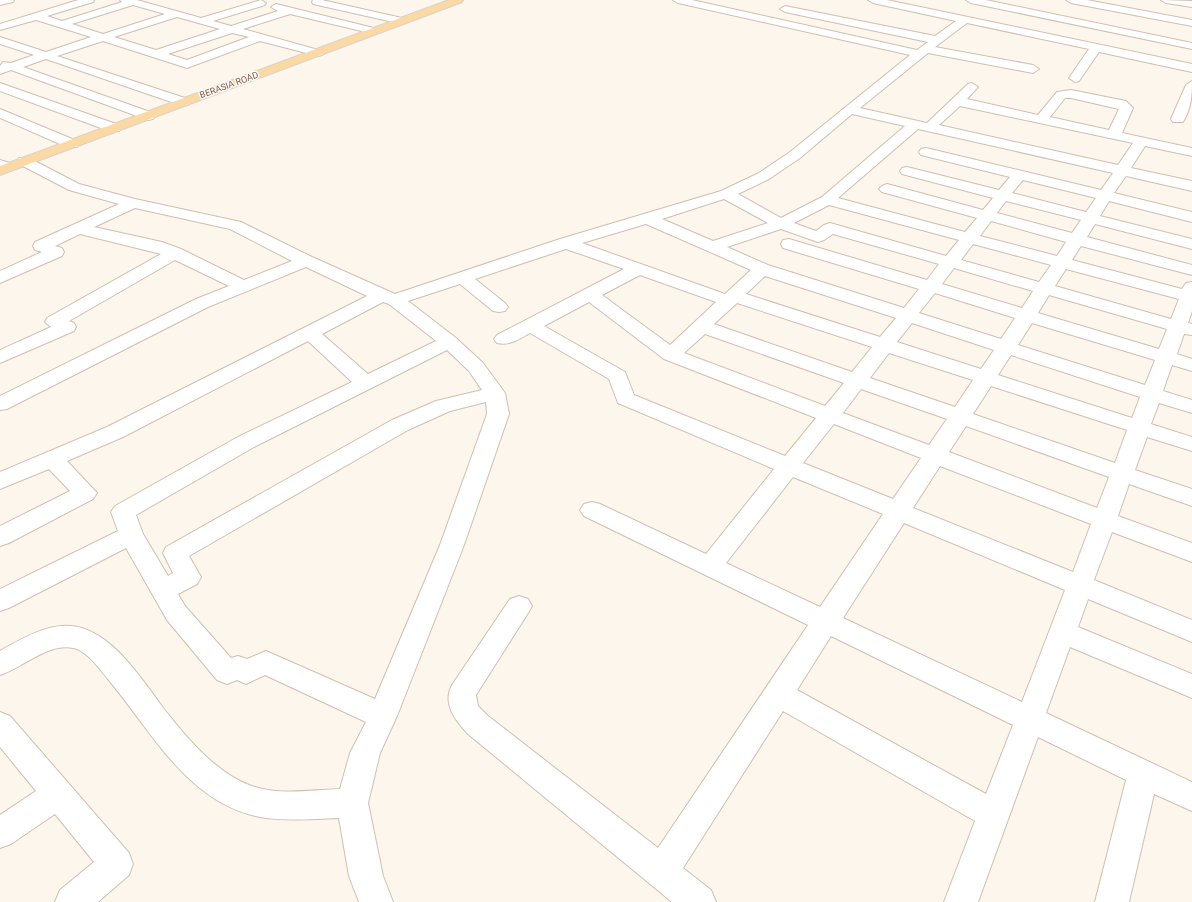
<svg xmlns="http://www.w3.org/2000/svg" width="1192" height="902" font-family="Roboto,sans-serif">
<rect width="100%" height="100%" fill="#fdf6ec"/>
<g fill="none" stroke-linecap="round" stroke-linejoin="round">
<defs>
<path id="minor" d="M 0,0 L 14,0 L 13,2 L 0,5 Z
M 78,0 L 94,0 L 93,2 L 47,16 L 62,21 L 122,2 L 120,0 L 137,0 L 201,18 L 261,0 L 266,3 L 265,5 L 213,21 L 231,26 L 278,11 L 271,7 L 276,4 L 378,29 L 379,31 L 374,34 L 290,14 L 243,29 L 322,51 L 324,53 L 322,55 L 318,56 L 260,41 L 187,68 L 103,41 L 57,56 L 188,99 L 189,102 L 188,105 L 183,106 L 46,59 L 23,67 L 153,113 L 155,116 L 153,119 L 148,120 L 11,70 L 0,74 L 0,66 L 3,62 L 11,63 L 34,55 L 0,44 L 0,37 L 46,52 L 91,37 L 36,20 L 0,30 L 0,24 ZM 133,5 L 165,14 L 103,34 L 72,24 ZM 177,17 L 220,29 L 156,50 L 114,37 ZM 232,33 L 249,37 L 187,60 L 168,54 Z
M 313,0 L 322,0 L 402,18 L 407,21 L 402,24 L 313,4 L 312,2 Z
M 673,0 L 692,0 L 917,50 L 928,42 L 785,12 L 780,9 L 785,6 L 935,36 L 956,21 L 873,3 L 868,0 L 887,0 L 1192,64 L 1192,72 L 1099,52 L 1079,81 L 1075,82 L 1069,78 L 1089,49 L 967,23 L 935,47 L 1033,65 L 1039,69 L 1033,73 L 928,53 L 860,108 L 927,123 L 968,84 L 972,83 L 978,87 L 967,99 L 1038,115 L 1057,92 L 1071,90 L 1126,101 L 1133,108 L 1122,133 L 1192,148 L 1192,156 L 1145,146 L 1131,168 L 1192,181 L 1192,191 L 1126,176 L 1114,193 L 1192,212 L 1192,222 L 1109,201 L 1100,216 L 1192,239 L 1192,249 L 1095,224 L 1087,237 L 1192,265 L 1192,275 L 1081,246 L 1072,260 L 1182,289 L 1186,283 L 1192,282 L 1192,311 L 1188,323 L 1192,324 L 1192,335 L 1184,334 L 1177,354 L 1192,359 L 1192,371 L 1172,365 L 1163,391 L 1192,400 L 1192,413 L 1159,403 L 1151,424 L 1192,437 L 1192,451 L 1147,437 L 1135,470 L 1192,489 L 1192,506 L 1129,484 L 1118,516 L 1192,543 L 1192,562 L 1112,532 L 1094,580 L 1192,620 L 1192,642 L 1088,599 L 1078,627 L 1192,674 L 1192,698 L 1070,647 L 1046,713 L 1192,782 L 1192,811 L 1154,794 L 1129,902 L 1095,902 L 1126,780 L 1038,737 L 978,902 L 944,902 L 975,821 L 783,711 L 683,868 L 711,890 L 716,902 L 672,902 L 468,734 C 455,720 442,704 452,685 L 510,599 L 519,596 L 528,599 L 532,606 L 528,613 L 476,695 L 478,706 L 488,716 L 658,848 L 808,625 L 584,516 L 580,510 L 584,504 L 592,502 L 600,504 L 706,554 L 774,469 L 618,403 L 609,379 L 530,333 C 519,339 510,346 497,343 L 494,339 L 497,335 L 624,269 L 566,249 L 475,279 L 505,303 L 508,307 L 505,311 L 499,312 L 493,311 L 460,284 L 408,301 L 456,338 L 483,363 L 505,393 L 509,414 L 464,545 L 397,716 L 380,753 L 368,803 L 383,876 L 393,902 L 359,902 L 349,876 L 339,818 C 315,819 290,821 266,818 C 189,807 152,731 107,678 C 99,668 86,650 73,648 C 47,643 23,668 0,675 L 0,651 C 21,639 47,624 71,626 C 111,629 142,680 164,709 C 186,737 215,772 249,785 C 276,796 312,790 340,789 L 350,753 L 366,722 L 265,675 L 246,684 L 237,680 L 227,684 L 217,680 L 167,620 L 126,548 L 9,608 L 0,611 L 0,589 L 118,531 L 111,512 L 115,506 L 238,437 L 352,382 L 308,341 L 123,437 L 67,461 L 97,493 L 93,499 L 9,543 L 0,546 L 0,526 L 70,491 L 49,469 L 0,489 L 0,472 L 107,427 L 367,296 L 306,267 L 208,307 L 7,409 L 0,410 L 0,396 L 196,299 L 229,286 L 175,260 L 69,321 L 74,323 L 76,327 L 74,331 L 0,363 L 0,350 L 51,327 L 45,322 L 47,318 L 161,254 L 80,234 L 55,246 L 62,248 L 64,252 L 62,256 L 0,283 L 0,271 L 42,252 L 35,250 L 33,246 L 35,242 L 119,204 L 69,190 L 19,164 L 17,161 L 19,158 L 29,158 L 79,184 L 135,199 L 241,222 L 312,257 L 395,294 L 560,239 L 721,191 L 759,173 L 790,152 L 910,55 L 678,3 ZM 1065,98 L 1071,98 L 1119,109 L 1109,130 L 1050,117 ZM 960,106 L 1133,143 L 1118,165 L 939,125 ZM 852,114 L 905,126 L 822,197 L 781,218 L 738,194 L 769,179 L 800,158 ZM 918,129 L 1113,173 L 1101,190 L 926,148 L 921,149 L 919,152 L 921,155 L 1010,177 L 999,190 L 907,167 L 902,168 L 900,171 L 902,174 L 993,198 L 983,210 L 887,184 L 882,186 L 879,189 L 882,192 L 977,218 L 965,232 L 838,198 ZM 1023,180 L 1096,198 L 1086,212 L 1012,193 ZM 724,199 L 768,223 L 713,241 L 662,219 ZM 1006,201 L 1081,220 L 1072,233 L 997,213 ZM 829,205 L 959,240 L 946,256 L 830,223 L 824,225 L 816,231 L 794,223 ZM 135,208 L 230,229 L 292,261 L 244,280 L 181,249 L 162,242 L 94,227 ZM 991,221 L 1066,242 L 1057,256 L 980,236 ZM 646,224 L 751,270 L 725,294 L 582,243 ZM 781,229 L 818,242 L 824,240 L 833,234 L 939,264 L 927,280 L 789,239 L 783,240 L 781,244 L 783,248 L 919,289 L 904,308 L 768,265 L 727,247 ZM 973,244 L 1051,265 L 1039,282 L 961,260 ZM 954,268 L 1033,291 L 1022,308 L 942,284 ZM 1066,269 L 1179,299 L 1171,319 L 1055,286 ZM 640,275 L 716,302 L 670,345 L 602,295 ZM 765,276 L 896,318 L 880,337 L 746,294 ZM 935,293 L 1015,318 L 1001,339 L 919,313 ZM 1049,295 L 1167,329 L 1159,349 L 1038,313 ZM 383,302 L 389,304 L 436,341 L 368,374 L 322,334 ZM 589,302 L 664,359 L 816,418 L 785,456 L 634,395 L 625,372 L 544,326 ZM 737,303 L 872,347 L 852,372 L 714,324 ZM 912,323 L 994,350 L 981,369 L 897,342 ZM 1032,323 L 1155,360 L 1145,385 L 1018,345 ZM 705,334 L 844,383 L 825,406 L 684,353 ZM 447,350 L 469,371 L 482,390 L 436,401 L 392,420 L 166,547 L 163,553 L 173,573 L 168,576 L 143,534 L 136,515 L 254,447 ZM 889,353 L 973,380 L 955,407 L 870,378 ZM 1011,355 L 1140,397 L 1132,418 L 998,375 ZM 991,386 L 1127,430 L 1115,463 L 973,414 ZM 861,389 L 947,419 L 929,445 L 843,413 ZM 486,402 L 487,414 L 440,545 L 375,699 L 266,651 L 247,659 L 238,656 L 231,658 L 185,606 L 178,594 L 197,584 L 201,577 L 189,556 L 408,430 L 450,411 ZM 834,424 L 921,458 L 893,499 L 803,463 ZM 966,426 L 1109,477 L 1097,508 L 949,452 ZM 940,466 L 1091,524 L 1073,572 L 913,508 ZM 793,477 L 883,514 L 820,607 L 726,563 ZM 904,523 L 1065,590 L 1022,702 L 843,618 ZM 831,636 L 1013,725 L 986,794 L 797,690 Z
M 966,0 L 986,0 L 1192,43 L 1192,49 L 971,3 Z
M 1066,0 L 1087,0 L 1192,20 L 1192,26 L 1071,3 Z
M 1161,0 L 1192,1 L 1192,7 L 1166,3 Z
M 1192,81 C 1192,96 1191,109 1183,122 L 1173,122 L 1171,119 L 1186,85 Z
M 0,83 L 119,125 L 121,128 L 119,131 L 109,131 L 0,91 Z
M 0,109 L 77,141 L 79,144 L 77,147 L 67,147 L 0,118 Z
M 0,160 L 13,164 L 15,167 L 13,170 L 8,171 L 0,169 Z
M 0,712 L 10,716 L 129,853 L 133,864 L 129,875 L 98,902 L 55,902 L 60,890 L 94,862 L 55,814 L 11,844 L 0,848 L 0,815 L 36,791 L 0,747 Z"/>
<path id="major" d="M 449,0 L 463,0 L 462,2 L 0,175 L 0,166 Z"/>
</defs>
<use href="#minor" stroke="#d1beb0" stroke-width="2"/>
<use href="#major" stroke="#dad1cd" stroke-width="2"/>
<use href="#minor" fill="#fff" fill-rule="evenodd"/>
<use href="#major" fill="#fbd9a5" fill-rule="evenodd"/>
</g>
<g text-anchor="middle" stroke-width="3" stroke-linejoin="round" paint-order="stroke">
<g font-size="9" fill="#7a5c4d" stroke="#fffaf3">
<text transform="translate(229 85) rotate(-20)" y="3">BERASIA ROAD</text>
</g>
</g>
</svg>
